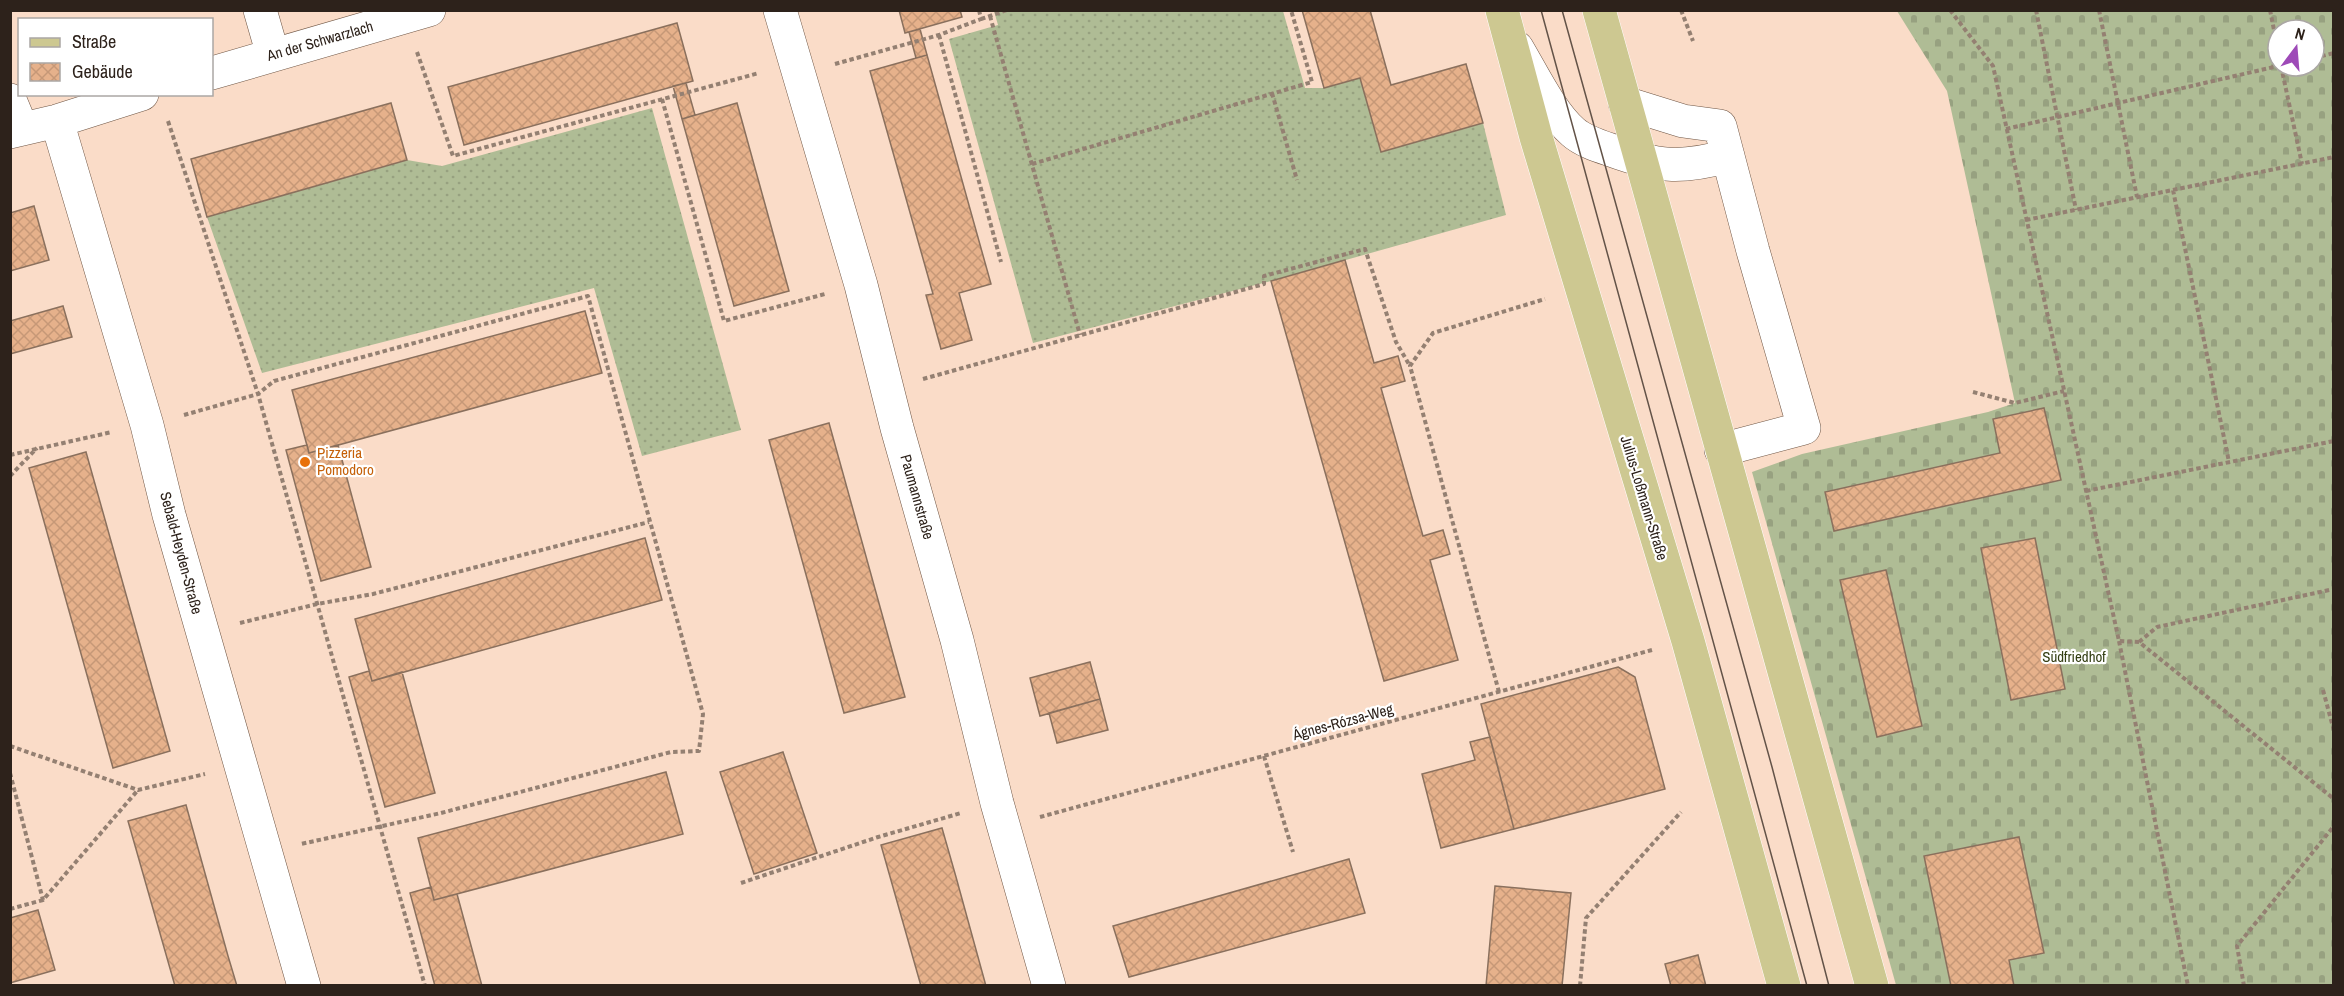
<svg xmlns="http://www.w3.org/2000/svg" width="2344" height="996" font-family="'Archivo Narrow',sans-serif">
<defs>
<pattern id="cemetery-stones" width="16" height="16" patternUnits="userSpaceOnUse" patternTransform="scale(1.5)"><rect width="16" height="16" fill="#afbc95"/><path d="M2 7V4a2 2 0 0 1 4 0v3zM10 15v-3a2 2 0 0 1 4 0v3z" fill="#97a180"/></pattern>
<pattern id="garden-dots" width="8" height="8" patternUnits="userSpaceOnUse" patternTransform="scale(1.5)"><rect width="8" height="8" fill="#afbc95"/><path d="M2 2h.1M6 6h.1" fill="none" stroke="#97a180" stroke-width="1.8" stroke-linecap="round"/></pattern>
<pattern id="building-cross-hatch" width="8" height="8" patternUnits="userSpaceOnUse" patternTransform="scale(1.5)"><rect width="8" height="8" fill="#e6b18b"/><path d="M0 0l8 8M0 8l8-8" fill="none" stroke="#c69877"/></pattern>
</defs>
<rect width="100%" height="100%" fill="#fadcc8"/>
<path fill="url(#cemetery-stones)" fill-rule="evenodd" d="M 1897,11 L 2333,11 L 2333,985 L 1896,985 L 1752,472 L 1802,454 L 1988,412 L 2015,403 L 1947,91 ZM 2278,30 L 2314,30 L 2314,66 L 2278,66 Z"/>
<path fill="url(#garden-dots)" d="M 994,11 L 1283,11 L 1305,88 L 1324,88 L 1360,78 L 1381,152 L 1483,123 L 1506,215 L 1271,281 L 1033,343 L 949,39 L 998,25 Z
M 652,108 L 741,430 L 642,456 L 594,288 L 262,373 L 207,217 L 407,160 L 442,166 Z"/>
<path fill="url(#building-cross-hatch)" stroke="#8a705d" stroke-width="1.5" d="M 899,10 L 960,10 L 962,17 L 905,33 Z
M 1302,10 L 1370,10 L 1391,85 L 1466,64 L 1483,123 L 1381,152 L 1360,78 L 1324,88 Z
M 677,23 L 693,81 L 464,145 L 448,87 Z
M 920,29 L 927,55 L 916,58 L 909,32 Z
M 927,55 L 991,284 L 959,293 L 972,340 L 941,349 L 926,295 L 933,294 L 870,71 Z
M 686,83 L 695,115 L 682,119 L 673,86 Z
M 391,103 L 407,160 L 207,217 L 191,159 Z
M 737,103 L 789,291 L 734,306 L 682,119 Z
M 34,206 L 49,260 L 10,271 L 10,213 Z
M 1345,260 L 1374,363 L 1398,356 L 1405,381 L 1381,388 L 1423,536 L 1443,530 L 1450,554 L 1430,560 L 1458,660 L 1384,681 L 1271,281 Z
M 63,306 L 72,337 L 10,354 L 10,321 Z
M 585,311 L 602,373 L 309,453 L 292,390 Z
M 2044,408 L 2061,480 L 1834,531 L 1825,492 L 2000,453 L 1993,419 Z
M 829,423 L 905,697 L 844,713 L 769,440 Z
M 307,445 L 309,453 L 338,445 L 371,567 L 321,581 L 286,450 Z
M 86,452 L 170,751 L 113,768 L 29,468 Z
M 645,538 L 662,600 L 372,681 L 355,619 Z
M 2035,538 L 2065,689 L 2011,700 L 1981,548 Z
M 1886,570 L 1922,726 L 1877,737 L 1840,580 Z
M 1090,662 L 1100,699 L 1040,716 L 1030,678 Z
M 1618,667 L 1635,677 L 1665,789 L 1514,829 L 1481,704 Z
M 369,671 L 372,681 L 402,672 L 435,793 L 385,807 L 349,677 Z
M 1100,699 L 1108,730 L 1057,743 L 1049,713 Z
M 1490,737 L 1514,829 L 1441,848 L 1422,774 L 1475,760 L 1470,742 Z
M 783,752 L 817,853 L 754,874 L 720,772 Z
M 666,772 L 683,834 L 434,900 L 418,838 Z
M 186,805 L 228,956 L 237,986 L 175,986 L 128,821 Z
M 942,828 L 956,877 L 986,986 L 921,986 L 881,845 Z
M 2019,837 L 2044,953 L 2009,960 L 2014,986 L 1951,986 L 1924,856 Z
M 1349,859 L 1365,913 L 1129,977 L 1113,926 Z
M 1495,886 L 1571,893 L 1562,986 L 1486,986 Z
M 431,887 L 434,900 L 457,894 L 482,986 L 435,986 L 410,893 Z
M 38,910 L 55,970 L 10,983 L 10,918 Z
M 1698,955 L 1706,986 L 1671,986 L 1665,964 Z"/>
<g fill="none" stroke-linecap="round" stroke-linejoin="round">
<defs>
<path id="minor" d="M 260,10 L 273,55
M 780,10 L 861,285 L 897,428 L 957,640 L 997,803 L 1049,986
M 1517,48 C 1532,73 1551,113 1573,132 C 1583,141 1599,146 1611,150 C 1657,167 1681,169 1728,156
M 212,73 L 429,10
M 10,100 L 22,129
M 1625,103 L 1683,121 L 1720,126 L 1753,251 L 1804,428 L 1721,450
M 57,121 L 147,425 L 169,515 L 304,986
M 10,132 L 57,121 L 142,94"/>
<path id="major" d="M 1502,10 L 1536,137 L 1688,641 L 1784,986
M 1599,10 L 1872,986"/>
</defs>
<use href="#minor" stroke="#6f5645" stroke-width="34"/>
<use href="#major" stroke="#fff" stroke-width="34"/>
<path stroke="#948072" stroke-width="4" stroke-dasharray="4.5 3" stroke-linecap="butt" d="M 1681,10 L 1693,41
M 1950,10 L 1993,66 L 2119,641 L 2139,642 L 2334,799
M 2036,10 L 2076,210
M 2099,10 L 2137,197
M 2270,10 L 2278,50
M 990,16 L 1080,335
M 981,19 L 1007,10
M 939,35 L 1001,262
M 417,52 L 453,156 L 759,73
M 2314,58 L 2334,53
M 835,64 L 939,35 L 981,19 L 979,10
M 2281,66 L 2302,164
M 1272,93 L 1297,180
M 662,99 L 724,321 L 825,294
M 168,121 L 258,394 L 425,986
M 2006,129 L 2278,66
M 1032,164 L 1312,82 L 1291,10
M 2173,190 L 2229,462
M 2026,220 L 2334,157
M 923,379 L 1264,284 L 1264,276 L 1365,249 L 1396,342 L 1410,366
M 1973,392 L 2015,403 L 2064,391
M 184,415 L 258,394 L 274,381 L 588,296 L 703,714 L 699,751 L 671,752 L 441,813 L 301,844
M 10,455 L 112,432
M 10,476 L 37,448
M 2086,491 L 2334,441
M 240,623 L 317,604 L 373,594 L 649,522
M 2119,641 L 2188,986
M 2139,642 L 2157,627 L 2334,589
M 2323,690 L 2334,731
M 1499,692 L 1410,366 L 1433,333 L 1545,299
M 10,746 L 138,790 L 205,774
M 1264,756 L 1293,852
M 10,773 L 43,900
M 1040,817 L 1652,650
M 741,883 L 878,837 L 961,813
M 10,909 L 43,900 L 138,790
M 1580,986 L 1586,918 L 1681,812
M 2244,986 L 2237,946 L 2334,826"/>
<use href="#minor" stroke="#fff" stroke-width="33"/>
<use href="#major" stroke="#cdc891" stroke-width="33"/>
<path stroke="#635348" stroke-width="1.5" d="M 1541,10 L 1807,986
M 1562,10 L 1772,767 L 1829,986"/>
</g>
<circle fill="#e8710a" stroke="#fff" stroke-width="2" cx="305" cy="462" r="6"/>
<g text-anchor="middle" stroke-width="4.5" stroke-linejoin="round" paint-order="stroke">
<g font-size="15" fill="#2d221b" stroke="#fff">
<text transform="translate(320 41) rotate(-16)" y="5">An der Schwarzlach</text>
<text transform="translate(917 497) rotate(74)" y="5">Paumannstraße</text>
<text transform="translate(1644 498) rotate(73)" y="5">Julius-Loßmann-Straße</text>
<text transform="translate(181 553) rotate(75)" y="5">Sebald-Heyden-Straße</text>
<text transform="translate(1343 722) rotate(-15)" y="5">Ágnes-Rózsa-Weg</text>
</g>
<g font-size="15" fill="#c56008" stroke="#fff" text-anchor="start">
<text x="317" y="458">Pizzeria<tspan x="317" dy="17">Pomodoro</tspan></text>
</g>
<g font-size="15" fill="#333e13" stroke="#fff">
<text x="2074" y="662">Südfriedhof</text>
</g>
</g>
<rect width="2344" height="996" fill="none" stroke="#2d221b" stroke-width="24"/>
<rect x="18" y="18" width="195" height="78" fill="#ffffff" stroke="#aba7a4" stroke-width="1.5"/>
<rect x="30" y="38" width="30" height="9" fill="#cdc891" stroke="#aba7a4" stroke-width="1.5"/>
<text x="72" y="48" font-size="18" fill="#2d221b">Straße</text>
<rect x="30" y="63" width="30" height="18" fill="url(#building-cross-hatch)" stroke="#aba7a4" stroke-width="1.5"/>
<text x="72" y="78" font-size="18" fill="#2d221b">Gebäude</text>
<g transform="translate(2296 48) rotate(16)"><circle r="28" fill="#ffffff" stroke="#aba7a4" stroke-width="1.5"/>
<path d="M0-4.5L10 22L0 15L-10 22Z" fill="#9e4ab8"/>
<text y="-9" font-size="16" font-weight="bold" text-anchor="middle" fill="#2d221b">N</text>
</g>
</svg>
